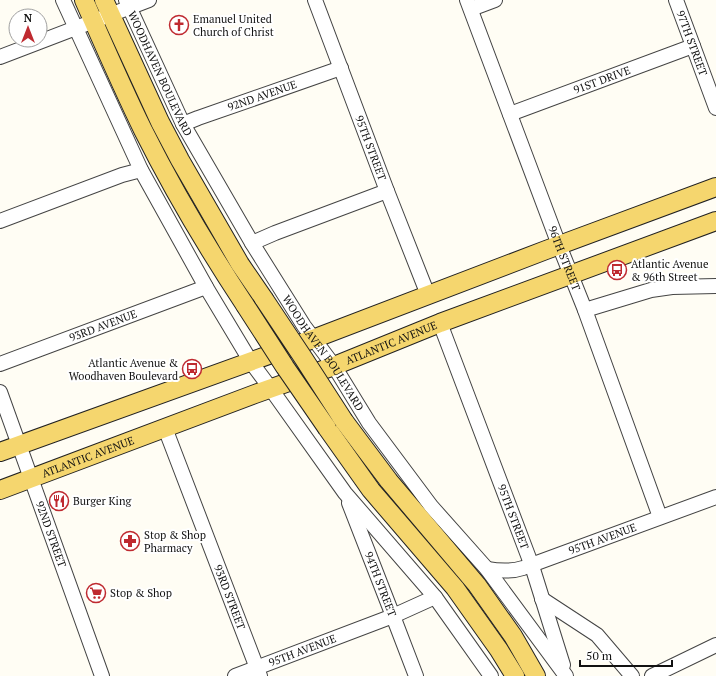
<svg xmlns="http://www.w3.org/2000/svg" width="716" height="676" font-family="'PT Serif',serif">
<rect width="100%" height="100%" fill="#fffdf4"/>
<g fill="none" stroke-linecap="round" stroke-linejoin="round">
<defs>
<g id="minor">
<path d="M 63,0 L 141,170 L 206,287 L 251,362 L 271,389 L 345,493 L 435,597 L 491,676"/>
<path id="s1" d="M 126,0 L 183,124 L 252,243 L 304,326 L 334,366 L 369,423 L 431,506 L 487,569 L 566,676"/>
<path id="s2" d="M 315,0 L 387,191 L 428,295"/>
<path id="s3" d="M 467,0 L 559,245 L 585,310 L 660,517"/>
<path id="s4" d="M 676,0 L 716,108"/>
<path d="M 471,9 L 495,0"/>
<path d="M 0,57 L 149,0"/>
<path id="s5" d="M 510,114 L 693,46"/>
<path id="s6" d="M 183,124 L 198,118 L 341,68"/>
<path d="M 0,221 L 122,175 L 141,170"/>
<path d="M 252,243 L 275,233 L 387,191"/>
<path d="M 585,310 L 651,290 L 672,287 L 716,286"/>
<path id="s7" d="M 440,323 L 532,566 L 563,665"/>
<path id="s8" d="M 0,364 L 206,287"/>
<path id="s9" d="M 0,392 L 102,676"/>
<path id="s10" d="M 165,428 L 260,676"/>
<path id="s11" d="M 349,503 L 393,616 L 416,676"/>
<path id="s12" d="M 487,569 C 499,571 511,572 523,568 L 716,497"/>
<path d="M 542,599 L 597,635 L 632,676"/>
<path id="s13" d="M 235,676 L 393,616 L 435,597"/>
<path d="M 652,676 L 716,645"/>
</g>
<g id="major">
<path d="M 84,0 C 103,43 122,87 143,130 C 173,190 208,249 245,305"/>
<path d="M 104,0 L 160,122 L 180,160 L 240,264 L 264,299"/>
<path d="M 344,421 L 389,481 L 477,585 L 513,636 L 536,676"/>
<path d="M 327,428 L 371,490 L 455,588 L 499,650 L 515,676"/>
<path d="M 0,452 L 313,339 L 546,250 L 716,187"/>
<path id="s14" d="M 0,490 L 255,394 L 334,366 L 440,323 L 716,221"/>
</g>
</defs>
<use href="#minor" stroke="#444" stroke-width="16"/>
<use href="#major" stroke="#222" stroke-width="20"/>
<use href="#minor" stroke="#fff" stroke-width="14"/>
<use href="#major" stroke="#f5d66e" stroke-width="18"/>
<defs>
<path id="major-bridge" d="M 264,299 L 304,359 L 344,421
M 245,305 L 285,367 L 327,428"/>
</defs>
<use href="#major-bridge" stroke="#222" stroke-width="20" stroke-linecap="butt"/>
<use href="#major-bridge" stroke="#f5d66e" stroke-width="18"/>
</g>
<defs>
<symbol id="church-ring" viewBox="-11 -11 22 22"><circle r="9.5" fill="#fff" stroke="#bf2a30" stroke-width="1.5"/><path d="M-1.2-6h2.4v3.5h3.3v2.4h-3.3V6h-2.4V-.1h-3.3v-2.4h3.3Z" fill="#bf2a30"/></symbol>
<symbol id="bus-ring" viewBox="-11 -11 22 22"><circle r="9.5" fill="#fff" stroke="#bf2a30" stroke-width="1.5"/><path d="M-5-6H5V4H4V6H2V4H-2V6H-4V4H-5ZM-3.5-4V0h7V-4ZM-3.5 1.2v1.5H-2V1.2ZM2 1.2v1.5H3.5V1.2Z" fill="#bf2a30"/></symbol>
<symbol id="restaurant-ring" viewBox="-11 -11 22 22"><circle r="9.5" fill="#fff" stroke="#bf2a30" stroke-width="1.5"/><path d="M-5-6h1v4h1v-4h1v4h1v-4h1v5L-1.5 .5V6h-2V.5L-5-1ZM5-6V6H3V1.5H1.5Q1.5-4 5-6Z" fill="#bf2a30"/></symbol>
<symbol id="pharmacy-ring" viewBox="-11 -11 22 22"><circle r="9.5" fill="#fff" stroke="#bf2a30" stroke-width="1.5"/><path d="M-2-6h4v4h4v4h-4v4h-4v-4h-4v-4h4Z" fill="#bf2a30"/></symbol>
<symbol id="supermarket-ring" viewBox="-11 -11 22 22"><circle r="9.5" fill="#fff" stroke="#bf2a30" stroke-width="1.5"/><path d="M-6-5.5h2.5l.6 2H6L4.5 2H-2.5L-4.4-4H-6ZM-1.5 3.2a1.3 1.3 0 1 0 .1 0ZM3 3.2a1.3 1.3 0 1 0 .1 0Z" fill="#bf2a30"/></symbol>
</defs>
<g fill-rule="evenodd">
<use href="#church-ring" x="168" y="14" width="22" height="22"/>
<use href="#bus-ring" x="606" y="259" width="22" height="22"/>
<use href="#bus-ring" x="181" y="358" width="22" height="22"/>
<use href="#restaurant-ring" x="48" y="490" width="22" height="22"/>
<use href="#pharmacy-ring" x="119" y="530" width="22" height="22"/>
<use href="#supermarket-ring" x="85" y="582" width="22" height="22"/>
</g>
<g text-anchor="middle" stroke-width="4" stroke-linejoin="round" paint-order="stroke">
<g font-size="11" fill="#111" stroke="#fff" text-anchor="start">
<text x="193" y="23">Emanuel United<tspan x="193" dy="13">Church of Christ</tspan></text>
<text x="631" y="268">Atlantic Avenue<tspan x="631" dy="13">&amp; 96th Street</tspan></text>
<text x="178" y="367" text-anchor="end">Atlantic Avenue &amp;<tspan x="178" dy="13">Woodhaven Boulevard</tspan></text>
<text x="73" y="505">Burger King</text>
<text x="144" y="539">Stop &amp; Shop<tspan x="144" dy="13">Pharmacy</tspan></text>
<text x="110" y="597">Stop &amp; Shop</text>
</g>
<g font-size="11" fill="#111" stroke="#fff">
<text dy="4" stroke="none"><textPath href="#s4" startOffset="46">97TH STREET</textPath></text>
<text dy="4" stroke="none"><textPath href="#s1" startOffset="81">WOODHAVEN BOULEVARD</textPath></text>
<text dy="4" stroke="none"><textPath href="#s5" startOffset="98">91ST DRIVE</textPath></text>
<text dy="4" stroke="none"><textPath href="#s6" startOffset="84">92ND AVENUE</textPath></text>
<text dy="4" stroke="none"><textPath href="#s2" startOffset="158">95TH STREET</textPath></text>
<text dy="4" stroke="none"><textPath href="#s3" startOffset="276">96TH STREET</textPath></text>
<text dy="4" stroke="none"><textPath href="#s8" startOffset="110">93RD AVENUE</textPath></text>
<text dy="4" stroke="none"><textPath href="#s14" startOffset="418">ATLANTIC AVENUE</textPath></text>
<text dy="4" stroke="none"><textPath href="#s1" startOffset="405">WOODHAVEN BOULEVARD</textPath></text>
<text dy="4" stroke="none"><textPath href="#s14" startOffset="94">ATLANTIC AVENUE</textPath></text>
<text dy="4" stroke="none"><textPath href="#s7" startOffset="207">95TH STREET</textPath></text>
<text dy="4" stroke="none"><textPath href="#s9" startOffset="151">92ND STREET</textPath></text>
<text dy="4" stroke="none"><textPath href="#s12" startOffset="121">95TH AVENUE</textPath></text>
<text dy="4" stroke="none"><textPath href="#s11" startOffset="87">94TH STREET</textPath></text>
<text dy="4" stroke="none"><textPath href="#s10" startOffset="181">93RD STREET</textPath></text>
<text dy="4" stroke="none"><textPath href="#s13" startOffset="72">95TH AVENUE</textPath></text>
</g>
</g>
<g transform="translate(28 28)"><circle r="19" fill="#ffffff" stroke="#a0a0a0"/>
<path d="M0-3L7 15L0 10L-7 15Z" fill="#bf2a30"/>
<text y="-6" font-size="11" font-weight="bold" text-anchor="middle" fill="#111111">N</text>
</g>
<path d="M580 660v6h92v-6" fill="none" stroke="#111111" stroke-width="2"/>
<text x="586" y="660" font-size="12" fill="#111111" stroke="#ffffff" stroke-width="3" paint-order="stroke">50 m</text>
</svg>
